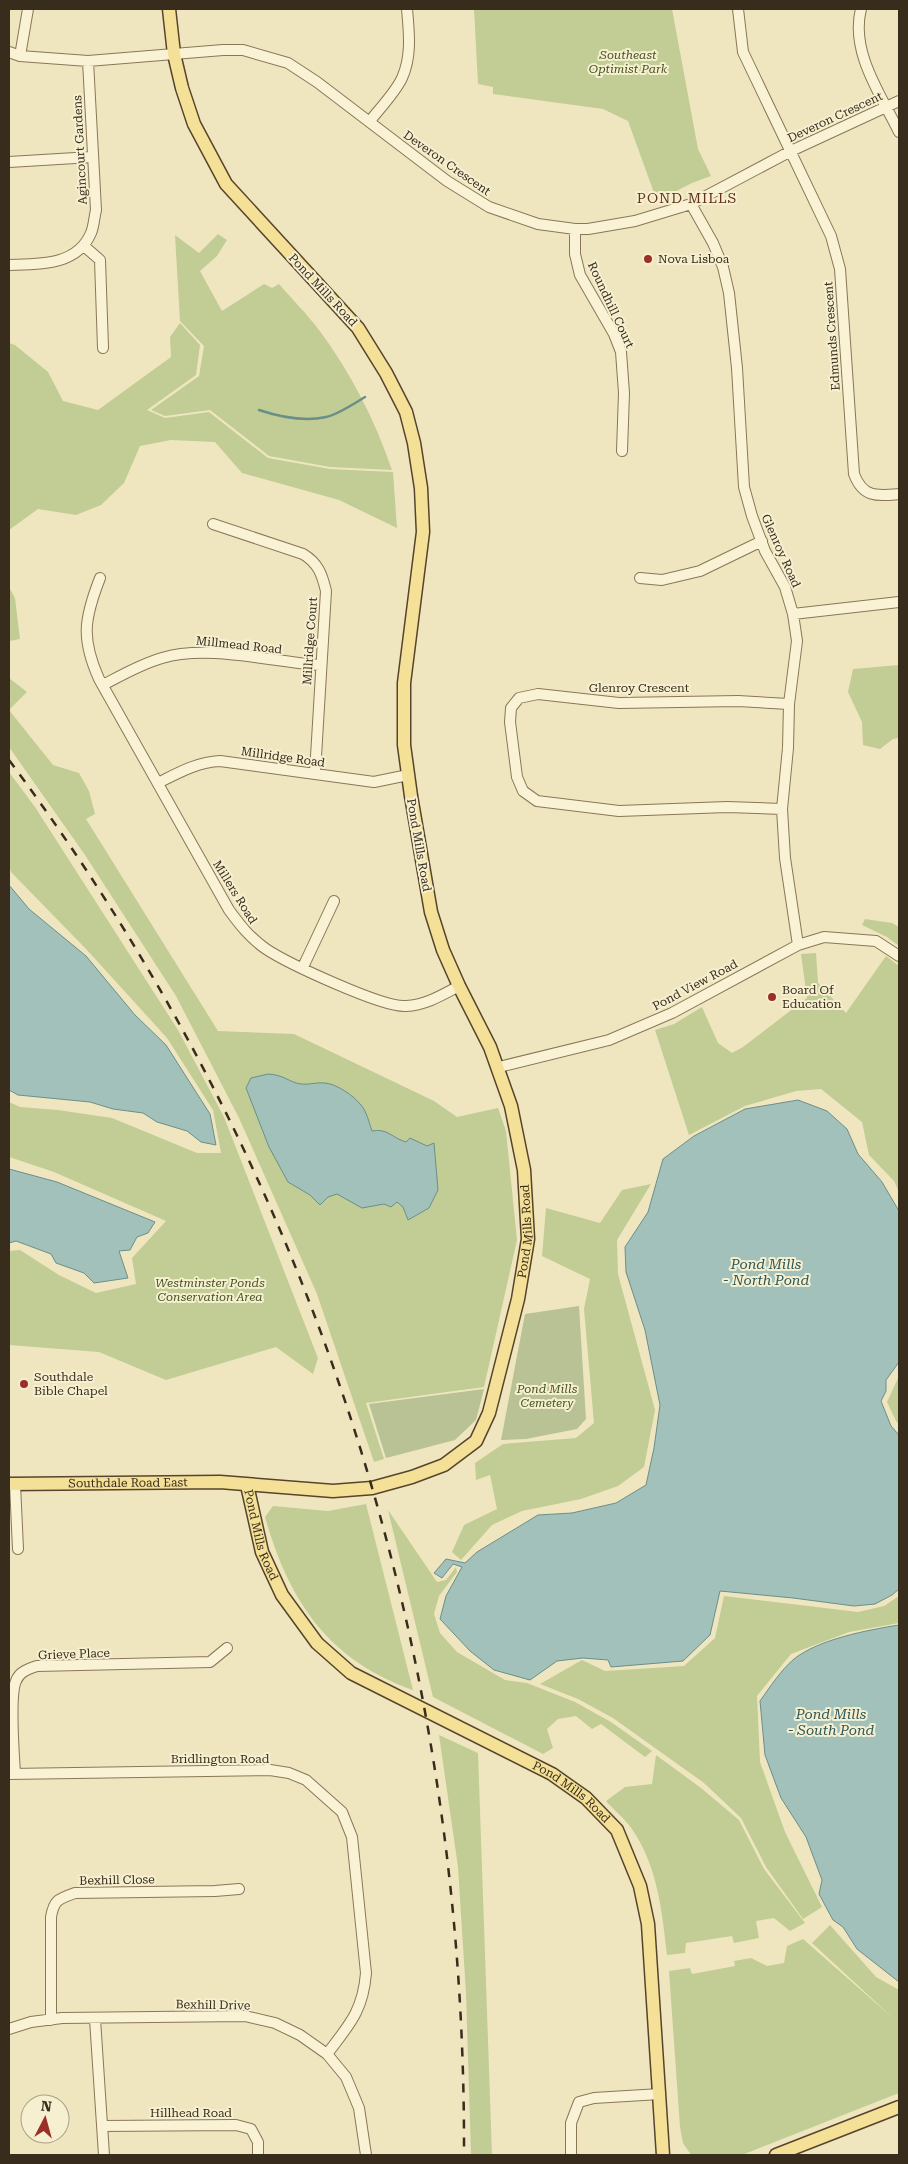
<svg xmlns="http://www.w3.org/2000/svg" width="908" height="2164" font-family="'Roboto Serif',serif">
<rect width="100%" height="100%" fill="#efe6c0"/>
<path fill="#c1cd94" d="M 474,9 L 672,9 L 698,149 L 711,176 L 692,183 L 657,201 L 628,121 L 603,109 L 493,94 L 493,87 L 478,84 Z
M 218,234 L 227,240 L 217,256 L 200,271 L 222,311 L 264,284 L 272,288 L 279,284 C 292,299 307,314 319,330 C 351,373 375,420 392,470 L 330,467 L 269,456 L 210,410 L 165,416 L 151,410 L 199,376 L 204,346 L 180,321 L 175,235 L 199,253 Z
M 180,323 L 200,345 L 196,375 L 147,410 L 165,418 L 209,412 L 268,458 L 330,469 L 393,472 L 397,528 L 339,500 L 242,473 L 215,442 L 171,440 L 140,446 L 124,483 L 101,505 L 76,515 L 38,509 L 9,530 L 9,343 L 15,345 L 48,372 L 63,401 L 98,410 L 171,357 L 170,337 Z
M 9,587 L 15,598 L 20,639 L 9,641 Z
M 899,665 L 899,738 L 893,739 L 880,749 L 863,745 L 862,722 L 848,692 L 853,669 Z
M 9,678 L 27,692 L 9,710 Z
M 9,710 L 53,765 L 79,773 L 89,791 L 95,814 L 86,819 L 218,1031 L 294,1034 L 434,1101 L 457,1117 L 498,1108 L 506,1131 L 517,1240 L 484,1387 L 366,1403 L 384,1459 L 374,1462 L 317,1294 L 239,1118 L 176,996 L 85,855 L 9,747 Z
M 9,772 L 35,807 L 178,1030 L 224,1117 L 318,1358 L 313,1374 L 276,1347 L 166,1380 L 99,1352 L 9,1345 L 9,1251 L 20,1250 L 59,1275 L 96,1293 L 136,1284 L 132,1258 L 166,1221 L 54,1172 L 9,1157 L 9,1102 L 20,1107 L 58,1110 L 112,1118 L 197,1153 L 221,1153 L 213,1110 L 167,1038 L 87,950 L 11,872 L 9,865 Z
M 865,919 L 892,923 L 899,927 L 899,946 L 887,937 L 862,925 Z
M 816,953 L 818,983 L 846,1013 L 886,956 L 899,966 L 899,1192 L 894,1181 L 869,1155 L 862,1122 L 821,1089 L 796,1091 L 745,1106 L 689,1135 L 655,1030 L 674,1024 L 702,1007 L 718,1043 L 732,1053 L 743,1047 L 807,998 L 801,954 Z
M 651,1184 L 617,1240 L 618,1274 L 655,1410 L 644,1467 L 618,1486 L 581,1499 L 522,1511 L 492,1525 L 461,1560 L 452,1552 L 464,1525 L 497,1509 L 490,1475 L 476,1480 L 475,1463 L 503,1444 L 576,1438 L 594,1423 L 584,1309 L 590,1279 L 542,1256 L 546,1208 L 600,1223 L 622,1190 Z
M 899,1376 L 899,1424 L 896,1421 L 887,1402 Z
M 366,1504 L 413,1690 C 328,1660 289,1601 265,1517 L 273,1506 L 328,1511 Z
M 388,1510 L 437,1582 L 446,1580 L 456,1567 L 457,1572 L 439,1596 L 434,1614 L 440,1633 L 457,1652 L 505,1680 L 527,1683 L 575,1702 L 611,1722 L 652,1751 L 645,1757 L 601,1724 L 592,1729 L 576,1716 L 558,1719 L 547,1729 L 553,1748 L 543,1754 L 433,1697 Z
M 724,1596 L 858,1612 L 884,1606 L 899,1596 L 899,1623 L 849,1632 L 791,1654 L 757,1696 L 760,1762 L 785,1832 L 822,1907 L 803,1919 L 766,1867 L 741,1818 L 704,1783 L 613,1718 L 578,1699 L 540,1684 L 582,1660 L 605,1671 L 684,1666 L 715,1638 Z
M 439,1735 L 478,1753 L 492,2155 L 471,2155 L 466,1993 L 458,1867 Z
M 656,1755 L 701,1788 L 739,1820 L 764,1869 L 805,1923 L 790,1931 L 774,1918 L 756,1921 L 759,1938 L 734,1943 L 732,1936 L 686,1943 L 685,1953 L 667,1955 C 662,1912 658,1867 632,1829 C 625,1819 614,1810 606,1801 L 625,1787 L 652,1784 Z
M 830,1925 L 876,1977 L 899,1990 L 899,2093 L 742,2155 L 691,2155 L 683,2143 L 680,2127 L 669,1971 L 690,1968 L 692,1974 L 735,1966 L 734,1961 L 751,1958 L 767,1966 L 784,1963 L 787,1946 L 803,1939 L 894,2019 L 812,1943 Z"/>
<path fill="#b8c294" d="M 579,1306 L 586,1419 L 577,1429 L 526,1439 L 501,1440 L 525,1314 Z
M 484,1389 L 476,1420 L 455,1440 L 386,1458 L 369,1404 Z"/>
<path fill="#a3c1bb" stroke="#6a8f8a" d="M 9,885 L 29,909 L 86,956 L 135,1015 L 166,1045 L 210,1114 L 216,1145 L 201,1142 L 187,1131 L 157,1122 L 143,1113 L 113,1109 L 90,1102 L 18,1095 L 9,1090 Z
M 268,1074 C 285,1075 288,1082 301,1084 C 309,1085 317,1082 325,1083 C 337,1084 354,1096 361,1105 C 367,1112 369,1123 372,1131 C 388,1128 392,1138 406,1142 L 410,1138 L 427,1146 L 434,1143 L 438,1190 L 429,1208 L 408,1220 L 403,1207 L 397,1202 L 391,1207 L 384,1204 L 362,1208 L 337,1194 L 328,1197 L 320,1205 L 310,1195 L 288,1182 L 269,1147 L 246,1088 L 251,1078 Z
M 798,1100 L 827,1111 L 847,1129 L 858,1154 L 882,1182 L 899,1211 L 899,1362 L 886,1380 L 886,1391 L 881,1401 L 891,1426 L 899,1435 L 899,1589 L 892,1595 L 875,1604 L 854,1606 L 793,1598 L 720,1591 L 710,1635 L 683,1661 L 611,1667 L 608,1660 L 583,1658 L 557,1661 L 530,1680 L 494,1670 L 470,1651 L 440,1619 L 446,1596 L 462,1567 L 453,1564 L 442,1578 L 434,1573 L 446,1559 L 465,1563 L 477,1552 L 538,1515 L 572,1513 L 616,1503 L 646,1485 L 654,1448 L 660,1405 L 645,1330 L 626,1272 L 625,1247 L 648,1212 L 663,1159 L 694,1136 L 745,1109 Z
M 9,1169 L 57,1182 L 155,1222 L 148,1233 L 137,1237 L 130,1250 L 119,1251 L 128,1278 L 94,1283 L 84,1273 L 56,1263 L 51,1254 L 16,1241 L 9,1243 Z
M 899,1625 L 899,1982 L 857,1949 L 843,1927 L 833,1920 L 819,1894 L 822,1880 L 806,1837 L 781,1798 L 765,1755 L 760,1701 C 770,1687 781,1670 794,1659 C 819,1639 868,1630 899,1625 Z"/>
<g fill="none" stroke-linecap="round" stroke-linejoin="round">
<path stroke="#6a8f8a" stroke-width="2.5" d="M 259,410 C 280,417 304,422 326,417 C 337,415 355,403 365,397"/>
<defs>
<path id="minor" d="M 738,9 L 743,52 L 831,236 L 840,269 L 854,474 C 863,498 877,496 899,494
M 861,9 C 850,52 881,95 899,132
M 9,52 L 20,56 L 88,61 L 223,50 L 243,50 L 288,63 L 317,82 L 447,181 L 489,207 L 538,224 L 575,229 L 588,229 L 635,221 L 691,204 L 791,151 L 899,101
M 20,56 L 28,9
M 370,121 C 380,108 395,93 402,78 C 412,56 409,32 407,9
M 9,162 L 92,157
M 691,204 L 713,243 L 723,267 L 729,293 L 737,368 L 744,487 L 752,516 L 765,551 L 785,587 L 793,614 L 797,641 L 789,704 L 788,748 L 782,809 L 785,858 L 798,945
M 575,229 L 575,254 L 580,275 L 614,334 L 621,352 L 624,393 L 622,451
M 84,246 L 100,260 L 103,348
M 9,265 C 39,264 77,266 91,233 C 94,226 94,218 96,210 L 88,61
M 213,524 L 303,554 C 318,563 322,574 326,591 L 315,773
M 100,578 C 84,619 81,639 99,679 L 229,910 C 240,925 250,938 266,949 C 287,963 383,1008 406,1006 C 426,1005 442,995 459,986
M 640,578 L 662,580 L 700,571 L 762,541
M 793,614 L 899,602
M 103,685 C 122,675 141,664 162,658 C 208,644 272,662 320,665
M 158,783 C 178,773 197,762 220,761 L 374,782 L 408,775
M 782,809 L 727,807 L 619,811 L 537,801 L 523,791 L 517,777 L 510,722 L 511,708 L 519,698 L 538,694 L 619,703 L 738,701 L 789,704
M 303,967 L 334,901
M 499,1067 L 609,1040 L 672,1013 L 798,945 L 824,937 L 876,941 L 899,956
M 15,1484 L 18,1549
M 9,1774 L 270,1770 L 289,1773 L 306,1780 L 342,1812 L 352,1837 L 366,1973 C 363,2011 349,2025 327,2054
M 15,1774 C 14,1754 9,1696 16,1681 C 19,1672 28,1669 37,1666 L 210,1662 L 227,1648
M 95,2019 L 104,2155
M 51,2020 L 51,1917 C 54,1900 58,1899 75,1893 L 215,1891 L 239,1889
M 9,2029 L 31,2022 L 62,2018 L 245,2016 L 275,2023 L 300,2035 L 327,2054 L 346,2077 L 359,2108 L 366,2155
M 102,2126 L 236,2125 L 251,2129 L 258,2142 L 258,2155
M 571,2155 L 571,2123 L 579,2102 L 594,2098 L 660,2094"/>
<g id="major">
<path id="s1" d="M 9,1484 L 220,1482 L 333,1491 L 372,1488 L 412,1477 L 444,1465 L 476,1441 L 489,1413 L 518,1299 L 528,1239 L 524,1170 L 511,1106 L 490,1047 L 459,986 L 443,950 L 431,912 L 411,796 L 404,745 L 404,683 L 423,532 L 421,488 L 414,443 L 406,412 L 386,373 L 358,328 L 226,184 L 194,124 L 182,88 L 174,54 L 169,9"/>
<path id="s2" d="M 247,1485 L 262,1552 L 282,1595 L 317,1643 L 351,1673 L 552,1774 L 586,1798 L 617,1830 L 640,1886 L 648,1924 L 663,2155"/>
<path d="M 776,2155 L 899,2107"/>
</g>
</defs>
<use href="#minor" stroke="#897758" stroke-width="12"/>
<use href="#major" stroke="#56442c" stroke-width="15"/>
<use href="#minor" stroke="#faf2d4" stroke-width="10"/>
<use href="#major" stroke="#f4e096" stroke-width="12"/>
<path stroke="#382c1c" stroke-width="2.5" stroke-dasharray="9 9" stroke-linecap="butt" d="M 9,760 C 313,1168 466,1647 464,2155"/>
</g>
<g fill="#9a3026" stroke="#f6efd0" stroke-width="2">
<circle cx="648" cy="259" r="5"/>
<circle cx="772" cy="997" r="5"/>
<circle cx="24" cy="1384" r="5"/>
</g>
<g text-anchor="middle" stroke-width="4" stroke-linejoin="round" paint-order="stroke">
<g font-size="12" font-style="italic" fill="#435522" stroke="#f6efd0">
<text x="628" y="59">Southeast<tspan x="628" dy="14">Optimist Park</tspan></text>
<text x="210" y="1287">Westminster Ponds<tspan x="210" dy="14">Conservation Area</tspan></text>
<text x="547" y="1393">Pond Mills<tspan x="547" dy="14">Cemetery</tspan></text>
</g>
<g font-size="12" fill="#382c1c" stroke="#f6efd0">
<text transform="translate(835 117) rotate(-25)" y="4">Deveron Crescent</text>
<text transform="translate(80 150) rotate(-93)" y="4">Agincourt Gardens</text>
<text transform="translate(447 163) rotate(35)" y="4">Deveron Crescent</text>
<text transform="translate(323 290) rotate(47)" y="4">Pond Mills Road</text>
<text transform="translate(611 305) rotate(65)" y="4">Roundhill Court</text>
<text transform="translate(832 336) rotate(-94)" y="4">Edmunds Crescent</text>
<text transform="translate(781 551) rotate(66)" y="4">Glenroy Road</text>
<text transform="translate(310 641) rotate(-86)" y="4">Millridge Court</text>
<text transform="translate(239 645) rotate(6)" y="4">Millmead Road</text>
<text x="639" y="692">Glenroy Crescent</text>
<text transform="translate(283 757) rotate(8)" y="4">Millridge Road</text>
<text transform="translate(419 845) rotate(80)" y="4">Pond Mills Road</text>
<text transform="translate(235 892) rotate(58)" y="4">Millers Road</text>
<text transform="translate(695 985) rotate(-28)" y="4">Pond View Road</text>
<text dy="4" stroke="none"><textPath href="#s1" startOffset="696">Pond Mills Road</textPath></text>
<text dy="4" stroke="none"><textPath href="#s1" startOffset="119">Southdale Road East</textPath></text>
<text dy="4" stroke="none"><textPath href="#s2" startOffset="52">Pond Mills Road</textPath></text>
<text transform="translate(74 1654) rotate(-2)" y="4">Grieve Place</text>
<text x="220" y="1763">Bridlington Road</text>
<text dy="4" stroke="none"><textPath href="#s2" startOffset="472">Pond Mills Road</textPath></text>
<text transform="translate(117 1880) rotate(-1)" y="4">Bexhill Close</text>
<text transform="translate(213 2005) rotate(1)" y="4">Bexhill Drive</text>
<text x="191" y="2117">Hillhead Road</text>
</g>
<g font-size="12" fill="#382c1c" stroke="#f6efd0" text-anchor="start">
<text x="658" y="263">Nova Lisboa</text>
<text x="782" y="994">Board Of<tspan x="782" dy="14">Education</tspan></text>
<text x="34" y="1381">Southdale<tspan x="34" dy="14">Bible Chapel</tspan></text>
</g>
<g font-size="14" letter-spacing="1" fill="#66321b" stroke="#f6efd0">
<text x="687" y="203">POND MILLS</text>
</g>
<g font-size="14" font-style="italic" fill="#2b5758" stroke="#f6efd0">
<text x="766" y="1269">Pond Mills<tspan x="766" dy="16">- North Pond</tspan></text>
<text x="831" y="1719">Pond Mills<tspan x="831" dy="16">- South Pond</tspan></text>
</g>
</g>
<rect width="908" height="2164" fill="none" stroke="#382c1c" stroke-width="20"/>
<g transform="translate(45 2119) rotate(6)"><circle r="24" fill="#f6efd0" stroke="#aaa188"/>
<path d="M0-4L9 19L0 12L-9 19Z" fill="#9a3026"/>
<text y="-8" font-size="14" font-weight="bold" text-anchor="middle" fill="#382c1c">N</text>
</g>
</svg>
